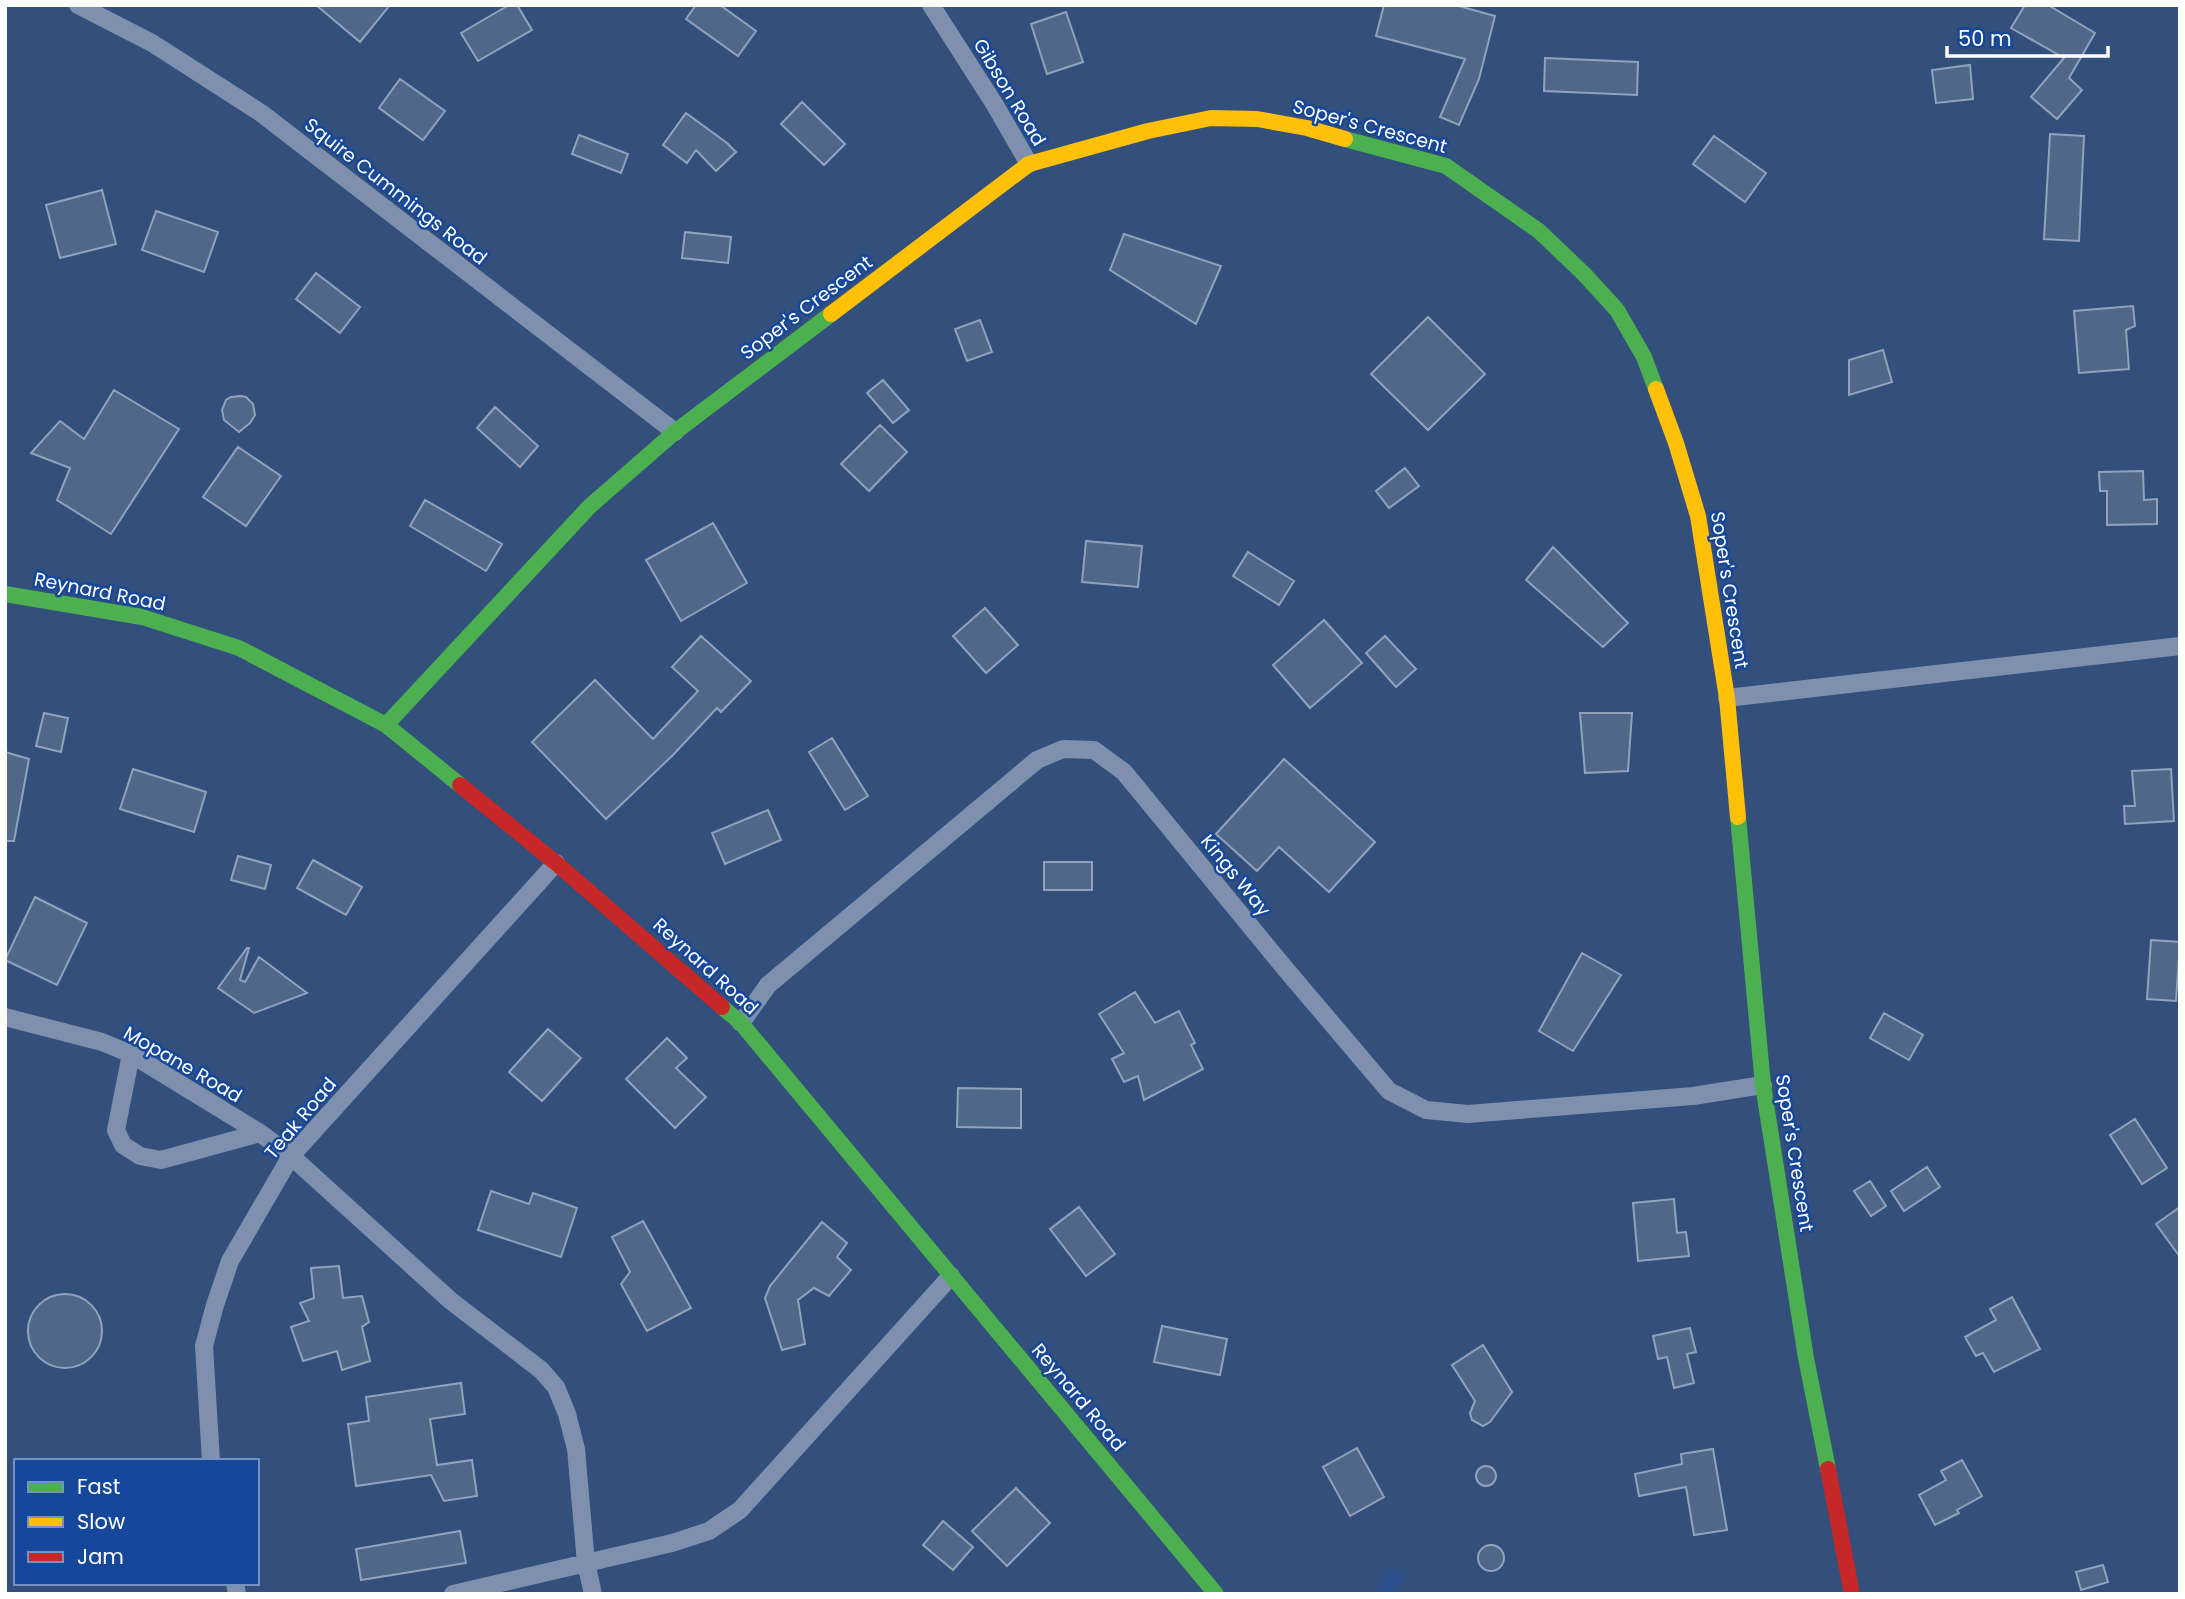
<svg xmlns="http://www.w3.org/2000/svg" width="2185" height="1599" font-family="Poppins,sans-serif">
<rect width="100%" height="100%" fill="#334f7c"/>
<path fill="#2c508c" d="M 1388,1570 L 1403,1570 L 1402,1583 L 1391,1594 L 1379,1594 L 1377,1588 Z"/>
<path fill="#50678a" stroke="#92a2bb" stroke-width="2" d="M 316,5 L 390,5 L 360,42 Z
M 509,5 L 517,5 L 532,30 L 478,61 L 461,33 Z
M 696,5 L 720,5 L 756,31 L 738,56 L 686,19 Z
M 1384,5 L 1455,5 L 1495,16 L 1479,79 L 1459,125 L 1440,117 L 1465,59 L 1376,36 Z
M 2025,5 L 2048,5 L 2095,33 L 2069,78 L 2082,90 L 2057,119 L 2031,97 L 2064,58 L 2011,28 Z
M 1066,12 L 1083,62 L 1047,74 L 1031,24 Z
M 1545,58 L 1638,62 L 1637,95 L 1544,91 Z
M 1970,65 L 1973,99 L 1936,103 L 1932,70 Z
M 400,79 L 445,111 L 423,140 L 379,108 Z
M 802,102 L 845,144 L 824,165 L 781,124 Z
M 686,113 L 727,143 L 736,152 L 716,171 L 696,150 L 687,163 L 663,145 Z
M 2050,134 L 2084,136 L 2079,241 L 2044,239 Z
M 579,135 L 628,154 L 621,173 L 572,154 Z
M 1714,136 L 1766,173 L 1745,202 L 1693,164 Z
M 102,190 L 116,244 L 60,258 L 46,205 Z
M 156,211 L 218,232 L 204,272 L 142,250 Z
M 685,232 L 731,237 L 728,263 L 682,258 Z
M 1124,234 L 1221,266 L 1196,324 L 1110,270 Z
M 316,273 L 360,307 L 340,333 L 296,299 Z
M 2133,306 L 2135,326 L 2126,330 L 2129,369 L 2079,373 L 2074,311 Z
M 1428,317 L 1485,374 L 1428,430 L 1371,374 Z
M 980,320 L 992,352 L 967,361 L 955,329 Z
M 1883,350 L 1892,382 L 1849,395 L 1849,360 Z
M 883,380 L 909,410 L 893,423 L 867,393 Z
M 114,390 L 179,429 L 111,534 L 57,500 L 70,468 L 31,453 L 60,421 L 84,439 Z
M 241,396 L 246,397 L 253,404 L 255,415 L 250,423 L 239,432 L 224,420 L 222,410 L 226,400 L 231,397 Z
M 495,407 L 538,446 L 520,467 L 477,428 Z
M 880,425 L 907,452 L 869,491 L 841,464 Z
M 238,447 L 281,476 L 246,526 L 203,497 Z
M 1405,468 L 1419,486 L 1389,508 L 1376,491 Z
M 2143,471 L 2144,500 L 2157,499 L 2157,524 L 2107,525 L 2107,491 L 2100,491 L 2099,472 Z
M 425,500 L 502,544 L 486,571 L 410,526 Z
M 713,523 L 747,583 L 681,621 L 646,560 Z
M 1086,541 L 1142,546 L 1138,587 L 1082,582 Z
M 1553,547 L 1628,623 L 1603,647 L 1526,580 Z
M 1248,552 L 1294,581 L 1279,605 L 1233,576 Z
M 985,608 L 1018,645 L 986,673 L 953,636 Z
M 1324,620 L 1362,663 L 1310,708 L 1273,665 Z
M 701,636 L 751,681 L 721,712 L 717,708 L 673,755 L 606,819 L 532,742 L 595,680 L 653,739 L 698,691 L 672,667 Z
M 1385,636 L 1416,669 L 1396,687 L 1366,653 Z
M 44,713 L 68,718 L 61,752 L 36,746 Z
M 1580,713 L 1632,713 L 1628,771 L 1585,773 Z
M 832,738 L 868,796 L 845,810 L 809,752 Z
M 5,752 L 29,759 L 14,841 L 5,841 Z
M 1284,759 L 1375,842 L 1329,892 L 1279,847 L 1257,871 L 1216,834 Z
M 133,769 L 206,792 L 194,832 L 120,809 Z
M 2171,769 L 2174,821 L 2125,824 L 2124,806 L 2135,806 L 2132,771 Z
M 768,810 L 781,840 L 725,864 L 712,833 Z
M 238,856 L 271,865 L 265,889 L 231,880 Z
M 313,860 L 362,887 L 346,915 L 297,888 Z
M 1044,862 L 1092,862 L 1092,890 L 1044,890 Z
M 35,897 L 87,923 L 57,985 L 5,960 Z
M 2151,940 L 2180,942 L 2176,1001 L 2147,999 Z
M 247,948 L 249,948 L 240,980 L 245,982 L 259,957 L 307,993 L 254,1013 L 218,988 Z
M 1582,953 L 1621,975 L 1573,1051 L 1539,1031 Z
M 1135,992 L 1155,1023 L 1179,1011 L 1195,1043 L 1191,1045 L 1203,1069 L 1144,1100 L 1138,1076 L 1124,1082 L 1112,1059 L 1124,1053 L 1099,1014 Z
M 1884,1013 L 1923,1035 L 1909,1060 L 1870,1038 Z
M 548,1029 L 581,1058 L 542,1101 L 509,1072 Z
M 667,1038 L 687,1058 L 676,1068 L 706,1097 L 675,1128 L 626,1079 Z
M 958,1088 L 1021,1089 L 1021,1128 L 957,1127 Z
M 2135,1119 L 2167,1168 L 2142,1184 L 2110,1135 Z
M 1927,1167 L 1940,1187 L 1904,1211 L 1891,1191 Z
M 1870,1181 L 1886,1206 L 1871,1216 L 1854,1191 Z
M 491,1191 L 529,1204 L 533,1193 L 577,1208 L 561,1257 L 478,1230 Z
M 1674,1199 L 1677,1233 L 1686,1232 L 1689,1256 L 1638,1261 L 1633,1203 Z
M 1079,1207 L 1115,1254 L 1086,1276 L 1050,1229 Z
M 2180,1207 L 2180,1257 L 2156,1224 Z
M 643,1221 L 691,1308 L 647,1331 L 621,1284 L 630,1272 L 612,1237 Z
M 822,1222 L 847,1243 L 837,1257 L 851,1270 L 829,1296 L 814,1288 L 798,1300 L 805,1344 L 782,1350 L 765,1298 L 770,1286 Z
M 339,1266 L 343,1298 L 362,1296 L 369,1322 L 362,1327 L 370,1361 L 342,1370 L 337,1351 L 303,1361 L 291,1327 L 309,1321 L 300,1303 L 314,1298 L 311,1268 Z
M28 1331a37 37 0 1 1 74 0a37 37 0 1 1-74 0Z
M 2012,1297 L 2040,1349 L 1994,1372 L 1983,1353 L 1976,1356 L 1965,1337 L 1996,1320 L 1990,1309 Z
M 1162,1326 L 1227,1339 L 1220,1375 L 1154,1362 Z
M 1690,1328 L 1696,1352 L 1687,1354 L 1694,1383 L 1674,1388 L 1667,1357 L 1658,1359 L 1653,1336 Z
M 1483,1345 L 1512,1392 L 1490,1422 L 1483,1426 L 1472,1420 L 1470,1413 L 1475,1401 L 1452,1365 Z
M 461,1383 L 465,1414 L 430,1419 L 437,1465 L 472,1460 L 477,1496 L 444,1501 L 431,1475 L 356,1486 L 348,1424 L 369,1421 L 366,1397 Z
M 1357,1448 L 1384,1497 L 1350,1516 L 1323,1467 Z
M 1713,1449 L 1727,1530 L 1694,1535 L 1686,1487 L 1639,1496 L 1635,1474 L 1682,1464 L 1681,1454 Z
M 1962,1460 L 1982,1496 L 1957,1510 L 1959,1513 L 1935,1525 L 1919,1495 L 1946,1480 L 1941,1471 Z
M1476 1476a10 10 0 1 1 20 0a10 10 0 1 1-20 0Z
M 1016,1488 L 1050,1523 L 1007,1566 L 972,1531 Z
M 943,1521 L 973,1547 L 953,1570 L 923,1545 Z
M 460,1531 L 466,1563 L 361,1580 L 356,1549 Z
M1478 1558a13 13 0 1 1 26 0a13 13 0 1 1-26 0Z
M 2103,1565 L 2108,1582 L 2081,1590 L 2076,1572 Z"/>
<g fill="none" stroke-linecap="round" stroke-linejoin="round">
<path stroke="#7e90ae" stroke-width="18" d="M 78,5 L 152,43 L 261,113 L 675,432
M 931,5 L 995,105 L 1029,164
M 1727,698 L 2180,646
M 5,1017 L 102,1042 L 131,1054 L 260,1133 L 291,1156 L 451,1301 L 541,1370 L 556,1387 L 567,1414 L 576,1449 L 586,1563 L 593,1594
M 741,1023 L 768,985 L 1037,760 L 1063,749 L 1094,750 L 1124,772 L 1283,966 L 1389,1091 L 1426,1110 L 1468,1114 L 1693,1096 L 1763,1085
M 131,1054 L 116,1130 L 123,1145 L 140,1156 L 161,1160 L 260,1133
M 211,1461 L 204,1346 L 215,1305 L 230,1261 L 291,1156 L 556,863
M 235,1583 L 237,1594
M 453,1594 L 672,1543 L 709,1531 L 740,1510 L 951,1276"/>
<path stroke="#4caf50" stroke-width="16" d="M 1345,139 L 1446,166 L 1539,231 L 1584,274 L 1617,310 L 1644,357 L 1656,389
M 5,594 L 142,617 L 239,648 L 386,725 L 460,785
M 386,725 L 590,506 L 675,432 L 831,314
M 1738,817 L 1763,1085 L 1806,1358 L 1828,1469
M 722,1007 L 741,1023 L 1216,1594"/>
<path stroke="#ffc107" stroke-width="16" d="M 831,314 L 1029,164 L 1148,131 L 1211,118 L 1257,119 L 1307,128 L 1345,139
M 1656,389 L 1676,443 L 1698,516 L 1727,698 L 1738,817"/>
<path stroke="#c62828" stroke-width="16" d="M 460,785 L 556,863 L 722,1007
M 1828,1469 L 1852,1594"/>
</g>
<g text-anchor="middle" stroke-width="5" stroke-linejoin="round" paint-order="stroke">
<g font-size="19" fill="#fff" stroke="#15479a">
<text transform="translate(1010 92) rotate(59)" y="7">Gibson Road</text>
<text transform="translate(1370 126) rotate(15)" y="7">Soper's Crescent</text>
<text transform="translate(396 191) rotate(38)" y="7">Squire Cummings Road</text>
<text transform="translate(806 307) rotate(-37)" y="7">Soper's Crescent</text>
<text transform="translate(1730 590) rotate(81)" y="7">Soper's Crescent</text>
<text transform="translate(100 591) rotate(11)" y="7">Reynard Road</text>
<text transform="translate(1236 875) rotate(51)" y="7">Kings Way</text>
<text transform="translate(706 966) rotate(42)" y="7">Reynard Road</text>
<text transform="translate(183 1064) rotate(30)" y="7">Mopane Road</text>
<text transform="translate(300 1118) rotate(-50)" y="7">Teak Road</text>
<text transform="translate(1795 1153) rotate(81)" y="7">Soper's Crescent</text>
<text transform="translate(1079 1397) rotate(50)" y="7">Reynard Road</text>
</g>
</g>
<rect width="2185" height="1599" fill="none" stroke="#ffffff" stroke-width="14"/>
<rect x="14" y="1459" width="245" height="126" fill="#15479a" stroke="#7391c2" stroke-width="2"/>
<rect x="28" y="1482" width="35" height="10" fill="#4caf50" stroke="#7391c2" stroke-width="2"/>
<text x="77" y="1494" font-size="21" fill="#ffffff">Fast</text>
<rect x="28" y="1517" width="35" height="10" fill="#ffc107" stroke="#7391c2" stroke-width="2"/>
<text x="77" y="1529" font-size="21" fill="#ffffff">Slow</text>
<rect x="28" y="1552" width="35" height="10" fill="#c62828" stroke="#7391c2" stroke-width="2"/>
<text x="77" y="1564" font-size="21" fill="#ffffff">Jam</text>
<path d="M1947 46v10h161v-10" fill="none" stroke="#ffffff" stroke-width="3.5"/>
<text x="1958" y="46" font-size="21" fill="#ffffff" stroke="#15479a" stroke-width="5" paint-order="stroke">50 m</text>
</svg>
